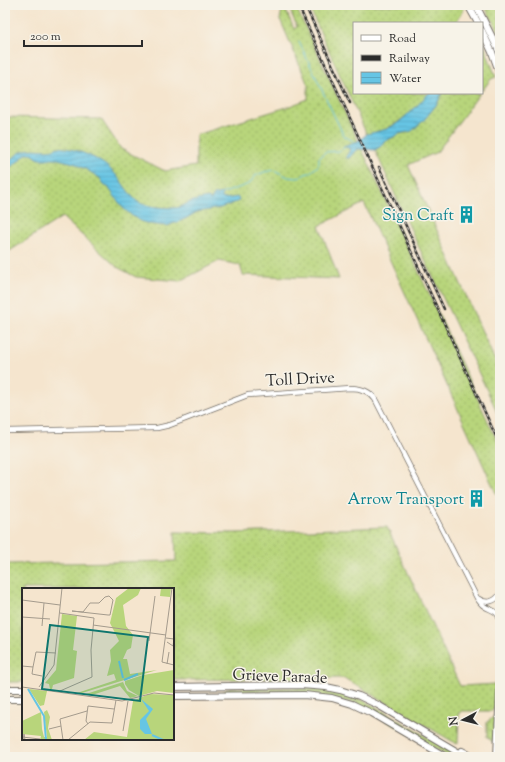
<svg xmlns="http://www.w3.org/2000/svg" width="505" height="762" font-family="'Sorts Mill Goudy',serif">
<defs>
<pattern id="grass-dots" width="8" height="8" patternUnits="userSpaceOnUse"><rect width="8" height="8" fill="#b8d57b"/><path d="M2 2h.1M6 6h.1" fill="none" stroke="#9eb76a" stroke-width="1.8" stroke-linecap="round"/></pattern>
<pattern id="water-rules" width="6" height="5" patternUnits="userSpaceOnUse"><rect width="6" height="5" fill="#66c5e4"/><path d="M0 2.5h6" fill="none" stroke="#59a9c4"/></pattern>
</defs>
<rect width="100%" height="100%" fill="#f7f3e8"/>
<filter id="ink" filterUnits="userSpaceOnUse"><feTurbulence type="fractalNoise" baseFrequency=".025" numOctaves="2"/><feDisplacementMap in="SourceGraphic" scale="8" xChannelSelector="R" yChannelSelector="G"/><feConvolveMatrix kernelMatrix="1 2 1 2 8 2 1 2 1" color-interpolation-filters="sRGB"/></filter>
<filter id="wash" filterUnits="userSpaceOnUse"><feTurbulence type="fractalNoise" baseFrequency=".012" numOctaves="4" result="noise"/><feDisplacementMap in="SourceGraphic" scale="16" xChannelSelector="R" yChannelSelector="G"/><feGaussianBlur stdDeviation="0.9" result="paint"/><feColorMatrix in="noise" values="0 0 0 0 0 0 0 0 0 0 0 0 0 0 0 0 0 1.4 0 .05"/><feComposite in="paint" operator="in"/></filter>
<g filter="url(#wash)">
<rect width="100%" height="100%" fill="#f5e5ce"/>
<path fill="url(#grass-dots)" stroke="#728053" d="M 288,5 L 295,5 L 500,447 L 500,495 L 496,493 L 364,203 L 319,226 L 339,279 L 243,275 L 240,265 L 219,261 L 180,281 L 136,277 L 117,267 L 62,217 L 5,254 L 5,117 L 101,119 L 121,149 L 165,171 L 196,166 L 196,135 L 287,107 L 308,99 L 308,85 L 280,19 L 282,10 L 284,6 L 294,29 L 297,27 Z
M 308,5 L 464,5 L 465,7 L 456,23 L 354,23 L 354,93 L 429,93 C 423,103 399,123 388,128 C 382,132 374,132 367,135 Z
M 484,5 L 500,5 L 500,34 Z
M 482,40 L 496,77 L 491,79 L 482,91 Z
M 442,93 L 480,93 L 437,152 L 408,165 L 500,372 L 500,421 L 494,405 L 414,237 L 375,150 L 381,146 L 384,142 L 399,134 L 407,132 L 427,116 L 437,104 Z
M 387,527 L 460,686 L 496,684 L 496,706 L 492,711 L 462,711 L 459,713 L 458,743 L 457,744 L 344,678 L 173,680 L 173,589 L 23,589 L 23,682 L 5,682 L 5,564 L 176,561 L 175,532 L 235,533 Z
M 231,688 L 313,688 L 335,691 L 362,700 L 374,706 L 461,757 L 450,757 L 356,703 L 268,691 L 224,692 L 225,690 Z
M 495,716 L 494,743 L 487,737 L 487,722 Z"/>
<path fill="url(#water-rules)" stroke="#487888" d="M 429,93 L 442,93 L 437,104 L 424,120 L 412,131 L 399,134 L 384,142 L 381,146 L 375,150 L 357,149 L 349,158 L 346,158 L 350,149 L 343,146 L 358,141 L 367,134 L 387,129 L 399,122 L 416,107 Z
M 58,147 C 79,149 103,159 117,176 C 122,182 132,198 138,202 C 143,206 165,208 173,208 C 180,208 184,205 190,202 C 195,200 202,199 208,198 L 211,200 L 214,195 L 222,193 L 222,197 L 223,199 L 238,197 L 239,201 L 220,208 L 197,212 L 185,219 L 167,226 L 149,224 L 140,221 L 131,215 L 123,208 L 108,187 L 105,186 L 100,178 L 87,170 L 74,163 L 58,159 L 39,159 L 32,154 L 26,154 L 14,165 L 5,169 L 6,162 C 13,159 18,152 26,150 C 36,147 49,153 58,147 Z"/>
<g fill="none" stroke-linecap="round" stroke-linejoin="round">
<path stroke="#66c5e4" stroke-width="1" d="M 299,42 L 344,136 L 357,143
M 221,194 L 249,184 L 255,176 L 264,172 L 274,170 L 288,177 L 297,178 L 301,177 L 305,174 L 309,173 L 318,166 L 319,163 L 319,158 L 325,152 L 339,151 L 345,147"/>
</g>
</g>
<g filter="url(#ink)">
<g fill="none" stroke-linecap="round" stroke-linejoin="round">
<defs>
<path id="minor" d="M 5,431 L 157,428 L 170,425 L 248,395 L 350,388 C 360,388 369,390 375,399 L 477,598 C 479,601 481,604 484,606 C 491,611 499,610 500,621
M 479,599 C 486,604 495,602 500,594"/>
<path id="major" d="M 468,5 L 478,23
M 476,5 L 500,53
M 482,31 L 492,52 L 500,74
M 173,687 L 301,685 L 326,687 L 340,690 L 359,696 L 378,705 L 466,757
M 5,689 L 23,689
M 173,696 L 304,695 L 332,698 L 352,704 L 371,713 L 446,757
M 5,699 L 23,699
M 462,751 L 473,757
M 497,757 L 500,687 L 500,618"/>
</defs>
<use href="#minor" stroke="#726c64" stroke-width="6"/>
<use href="#major" stroke="#726c64" stroke-width="8"/>
<use href="#minor" stroke="#fff" stroke-width="4.5"/>
<use href="#major" stroke="#fff" stroke-width="6"/>
<defs>
<path id="rail" d="M 298,5 L 500,445
M 305,5 L 350,103
M 379,167 L 444,309"/>
</defs>
<use href="#rail" stroke="#2b2b2b" stroke-width="2.5"/>
<use href="#rail" stroke="#f7f3e8" stroke-width="1" stroke-dasharray="3" stroke-linecap="butt"/>
</g>
</g>
<defs>
<symbol id="building-bare" viewBox="-9 -9 18 18"><path d="M-4-6H4V6H1V3H-1V6H-4ZM-2.5-4.3h1.7v1.8h-1.7ZM.8-4.3h1.7v1.8H.8ZM-2.5-1h1.7V.8h-1.7ZM.8-1h1.7V.8H.8Z" fill="#0f9aa8" stroke="#f7f3e8" stroke-width="2.5" paint-order="stroke"/></symbol>
</defs>
<g fill-rule="evenodd">
<use href="#building-bare" x="454" y="202" width="25" height="25"/>
<use href="#building-bare" x="464" y="486" width="25" height="25"/>
</g>
<g text-anchor="middle" stroke-width="3" stroke-linejoin="round" paint-order="stroke">
<g font-size="16" fill="#0d838f" stroke="#f7f3e8" text-anchor="end">
<text x="454" y="220">Sign Craft</text>
<text x="464" y="504">Arrow Transport</text>
</g>
<g font-size="16" fill="#2b2b2b" stroke="#f7f3e8">
<text transform="translate(300 378) rotate(-3)" y="6">Toll Drive</text>
<text transform="translate(280 675) rotate(2)" y="6">Grieve Parade</text>
</g>
</g>
<g transform="translate(22 588)">
<rect width="152" height="152" fill="#f5e5ce"/>
<path d="M 107,0 L 119,0 L 116,7 L 101,17 L 104,38 L 111,47 L 109,60 L 105,62 L 101,71 L 105,71 L 108,86 L 135,82 L 60,105 L 55,105 L 94,92 L 92,86 L 85,88 L 89,73 L 88,62 L 97,53 L 88,35 L 94,10 ZM 139,0 L 149,0 L 148,9 L 138,8 ZM 40,26 L 55,28 L 51,62 L 55,63 L 52,90 L 31,97 L 30,101 L 28,101 L 27,96 L 23,95 L 34,82 ZM 152,82 L 152,105 L 135,103 L 117,108 L 107,102 L 103,96 L 103,93 L 121,87 ZM 101,94 L 105,103 L 116,108 L 108,110 L 98,98 L 70,107 L 64,106 ZM 7,101 L 25,103 L 22,117 L 18,118 ZM 127,106 L 152,107 L 152,152 L 62,152 L 72,144 L 105,149 L 111,113 ZM 25,122 L 28,129 L 26,140 L 30,152 L 18,152 L 19,148 L 0,146 L 0,133 L 19,124 L 20,141 L 22,149 L 25,149 L 22,124 Z" fill="#b8d57b"/>
<path d="M 119,111 L 131,121 L 124,131 L 130,146 L 123,146 L 118,141 L 118,132 L 127,123 Z" fill="#66c5e4"/>
<path fill="none" stroke="#66c5e4" stroke-width="2" d="M 97,73 L 101,90M 102,92 L 116,86M 6,101 L 22,128 L 24,152M 130,147 L 141,152"/>
<path fill="none" stroke="#a49b8d" stroke-width="1" d="M 150,0 L 140,74 L 152,77M 87,8 L 91,12 L 88,27 L 86,27 L 50,23 L 61,24 L 68,15 L 77,15 L 83,9 ZM 0,12 L 38,17M 38,25 L 72,30 L 69,62 L 70,89 L 38,103M 0,29 L 28,31M 71,37 L 144,47M 20,38 L 22,15M 144,50 L 152,51 L 151,58 L 145,54M 127,53 L 133,8M 145,76 L 147,64M 0,78 L 11,79 L 14,64 L 34,65M 11,79 L 10,86 L 20,88M 0,99 L 100,113 L 132,105 L 152,107M 17,99 L 32,77 L 40,0M 66,136 L 64,133 L 66,118 L 92,121M 27,141 L 39,138M 101,143 L 106,113M 0,149 L 18,151M 1,152 L 2,146 L 3,152M 41,152 L 38,131 L 65,123M 46,152 L 68,134 L 90,135 L 94,112"/>
<path fill="#0f766e" fill-opacity="0.15" stroke="#0f766e" stroke-width="2" d="M 28,37 L 126,49 L 118,113 L 20,101 Z"/>
<rect width="152" height="152" fill="none" stroke="#2b2b2b" stroke-width="2"/>
</g>
<rect width="505" height="762" fill="none" stroke="#f7f3e8" stroke-width="20"/>
<rect x="353" y="22" width="130" height="72" fill="#f7f3e8" stroke="#a5a39c"/>
<rect x="361" y="35" width="20" height="6" fill="#ffffff" stroke="#a5a39c"/>
<text x="389" y="42" font-size="12" fill="#2b2b2b">Road</text>
<rect x="361" y="55" width="20" height="6" fill="#2b2b2b" stroke="#a5a39c"/>
<text x="389" y="62" font-size="12" fill="#2b2b2b">Railway</text>
<rect x="361" y="72" width="20" height="12" fill="url(#water-rules)" stroke="#a5a39c"/>
<text x="389" y="82" font-size="12" fill="#2b2b2b">Water</text>
<g transform="translate(463 720) rotate(263)" stroke="#f7f3e8" stroke-width="3" paint-order="stroke">
<path d="M0-3L7 15L0 10L-7 15Z" fill="#2b2b2b"/>
<text y="-6" font-size="11" font-weight="bold" text-anchor="middle" fill="#2b2b2b">N</text>
</g>
<path d="M24 40v6h118v-6" fill="none" stroke="#2b2b2b" stroke-width="2"/>
<text x="30" y="40" font-size="12" fill="#2b2b2b" stroke="#f7f3e8" stroke-width="3" paint-order="stroke">200 m</text>
</svg>
